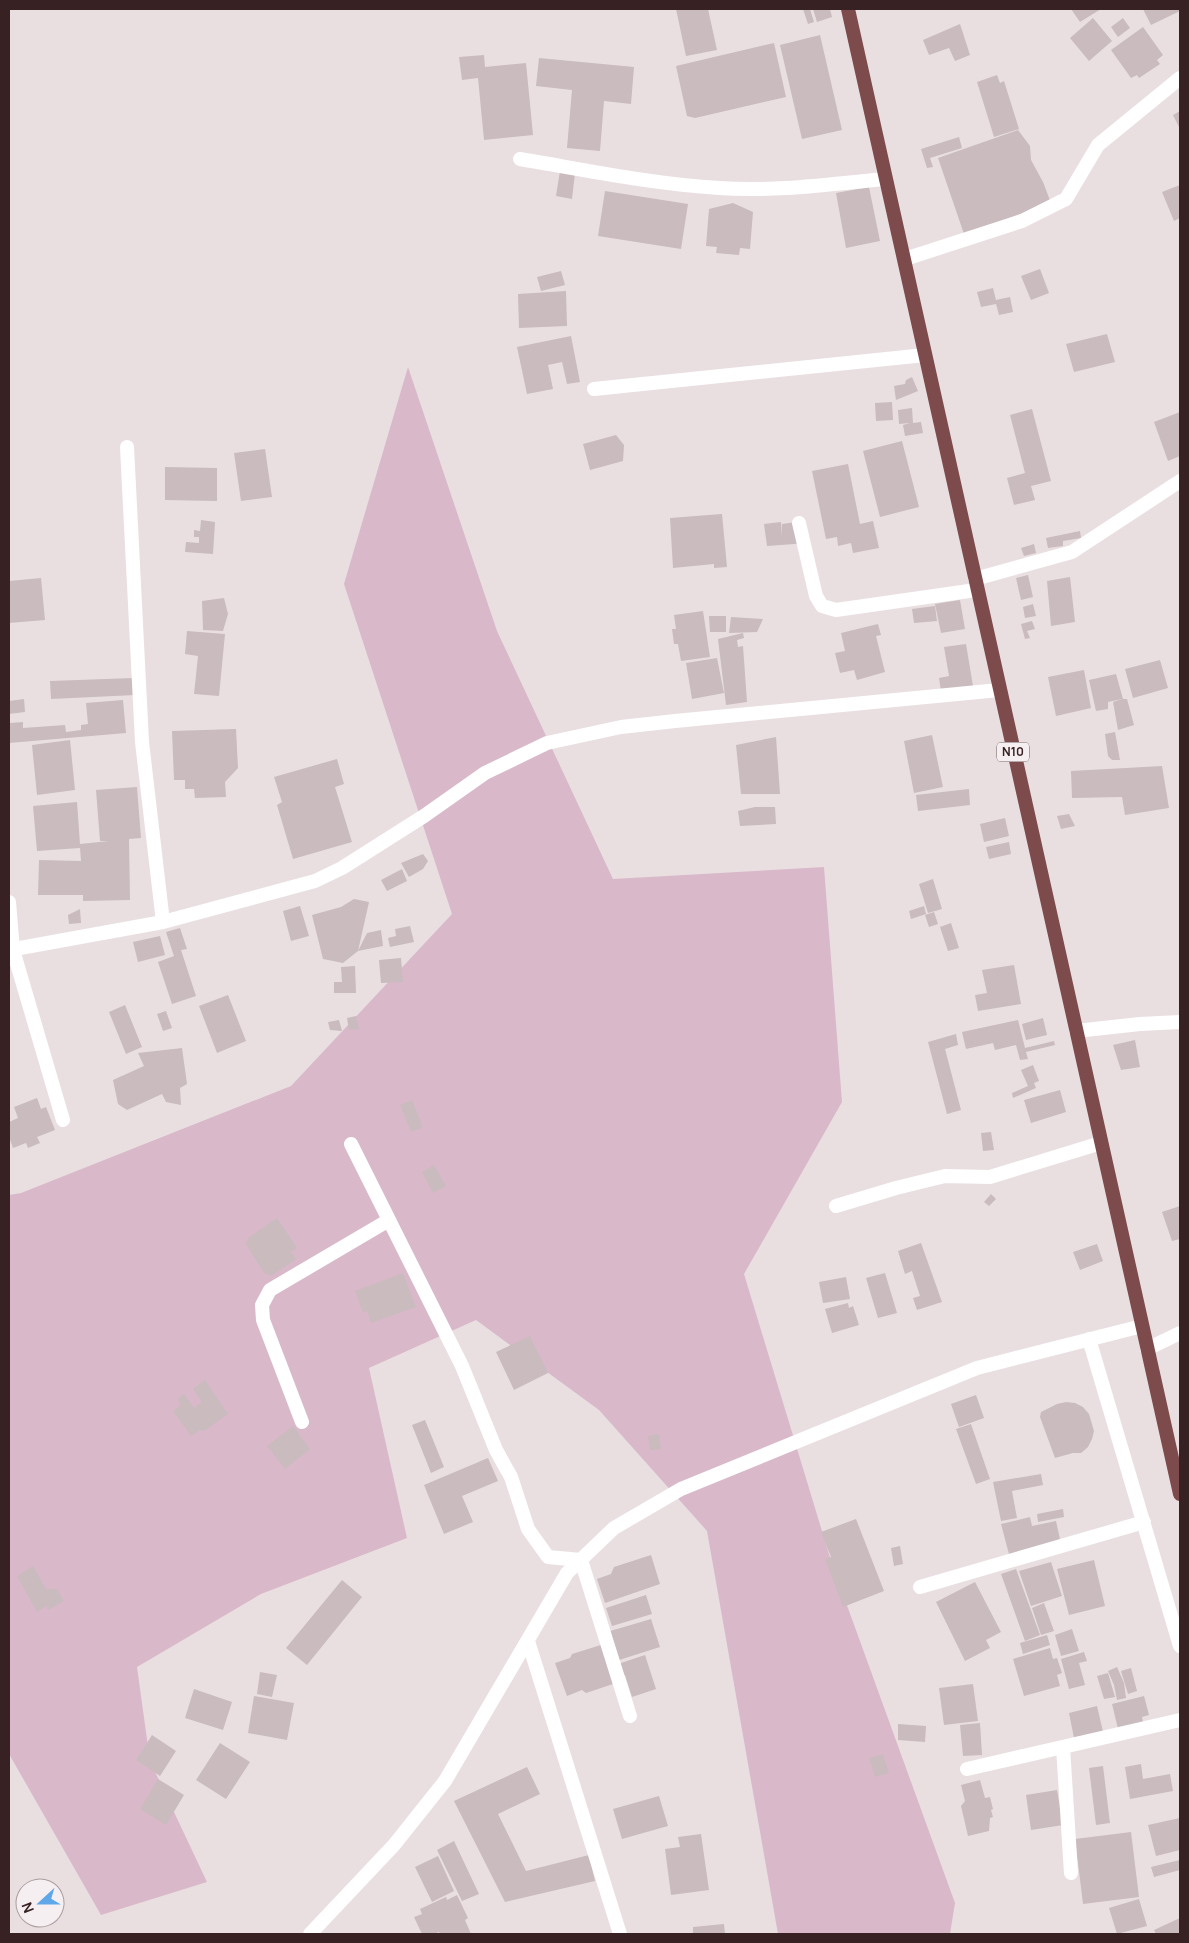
<svg xmlns="http://www.w3.org/2000/svg" width="1189" height="1943" font-family="Manrope,sans-serif">
<rect width="100%" height="100%" fill="#e9dfe1"/>
<path fill="#d9b9c9" d="M 408,367 L 497,631 L 613,879 L 824,867 L 842,1102 L 744,1274 L 832,1564 L 955,1903 L 950,1934 L 778,1934 L 707,1531 L 599,1410 L 476,1320 L 369,1368 L 407,1538 L 261,1594 L 137,1667 L 150,1761 L 207,1882 L 101,1915 L 9,1754 L 9,1195 L 21,1193 L 291,1086 L 452,914 L 344,584 Z"/>
<path fill="#c9bbbe" d="M 676,9 L 708,9 L 717,50 L 686,56 Z
M 803,9 L 810,9 L 814,22 L 808,24 Z
M 813,9 L 830,9 L 832,17 L 817,22 Z
M 1071,9 L 1101,9 L 1080,22 Z
M 1143,9 L 1180,9 L 1180,11 L 1151,25 Z
M 1093,18 L 1112,41 L 1089,61 L 1070,38 Z
M 1123,18 L 1130,28 L 1118,37 L 1111,27 Z
M 960,24 L 970,55 L 955,61 L 949,48 L 929,55 L 923,40 Z
M 1143,27 L 1163,55 L 1157,60 L 1160,64 L 1139,78 L 1137,75 L 1131,78 L 1111,50 Z
M 820,35 L 842,130 L 802,139 L 780,45 Z
M 774,43 L 786,97 L 695,118 L 687,116 L 676,66 Z
M 484,55 L 485,67 L 526,63 L 533,135 L 484,140 L 478,78 L 462,80 L 459,57 Z
M 539,58 L 634,67 L 631,104 L 604,101 L 600,151 L 567,148 L 572,90 L 536,86 Z
M 997,75 L 1000,83 L 1004,81 L 1019,129 L 994,137 L 977,82 Z
M 1180,111 L 1180,129 L 1173,115 Z
M 1018,130 L 1030,146 L 1031,160 L 1043,182 L 1051,203 L 964,234 L 938,158 Z
M 959,137 L 962,148 L 930,158 L 933,167 L 927,168 L 921,149 Z
M 560,171 L 575,173 L 572,199 L 556,196 Z
M 1180,185 L 1180,218 L 1174,221 L 1162,192 Z
M 869,187 L 880,241 L 846,248 L 836,193 Z
M 605,191 L 688,204 L 681,249 L 598,236 Z
M 733,203 L 753,212 L 750,249 L 740,248 L 739,255 L 716,253 L 717,247 L 706,246 L 709,209 Z
M 1040,269 L 1049,293 L 1031,300 L 1021,276 Z
M 561,271 L 565,285 L 541,291 L 537,277 Z
M 993,288 L 996,300 L 1010,297 L 1013,312 L 999,315 L 996,304 L 981,307 L 977,292 Z
M 566,291 L 567,326 L 519,328 L 518,294 Z
M 1107,334 L 1115,362 L 1074,372 L 1066,344 Z
M 571,336 L 580,382 L 567,384 L 562,362 L 548,365 L 553,389 L 527,394 L 517,347 Z
M 912,377 L 918,391 L 896,400 L 894,386 L 905,384 L 906,380 Z
M 892,402 L 893,420 L 876,421 L 875,403 Z
M 912,408 L 913,423 L 921,422 L 923,433 L 905,436 L 903,425 L 910,423 L 899,424 L 898,410 Z
M 1032,409 L 1051,481 L 1031,486 L 1035,500 L 1014,505 L 1007,478 L 1025,473 L 1010,415 Z
M 1180,412 L 1180,456 L 1168,461 L 1154,422 Z
M 616,435 L 624,445 L 623,461 L 590,470 L 583,444 Z
M 902,441 L 919,507 L 880,517 L 863,451 Z
M 265,449 L 272,497 L 241,501 L 234,453 Z
M 848,464 L 860,524 L 873,521 L 879,548 L 853,553 L 851,543 L 838,546 L 837,537 L 826,539 L 812,471 Z
M 165,467 L 217,468 L 217,501 L 165,500 Z
M 722,514 L 727,567 L 714,568 L 714,564 L 673,568 L 670,518 Z
M 201,520 L 215,522 L 213,554 L 185,552 L 186,542 L 199,543 L 199,537 L 194,537 L 194,530 L 200,531 Z
M 804,521 L 808,543 L 767,546 L 764,524 L 781,522 L 782,537 L 782,524 Z
M 1080,531 L 1081,538 L 1063,541 L 1063,546 L 1048,548 L 1046,538 Z
M 1034,544 L 1036,553 L 1024,556 L 1021,548 Z
M 1028,575 L 1033,597 L 1021,600 L 1016,578 Z
M 1070,577 L 1075,622 L 1051,626 L 1047,581 Z
M 41,578 L 45,620 L 9,623 L 9,581 Z
M 224,598 L 228,614 L 223,631 L 203,630 L 202,601 Z
M 960,600 L 965,629 L 941,633 L 935,604 Z
M 1033,604 L 1036,616 L 1025,618 L 1023,607 Z
M 935,606 L 937,621 L 914,623 L 912,609 Z
M 703,611 L 710,657 L 681,661 L 678,644 L 674,644 L 672,629 L 676,629 L 674,615 Z
M 709,616 L 726,616 L 726,632 L 710,632 Z
M 731,617 L 763,619 L 757,632 L 729,633 Z
M 1032,621 L 1035,629 L 1027,631 L 1030,638 L 1025,639 L 1021,624 Z
M 878,624 L 881,635 L 876,636 L 885,672 L 857,680 L 854,670 L 840,673 L 835,653 L 845,651 L 841,633 Z
M 187,631 L 225,634 L 219,696 L 194,694 L 198,656 L 185,654 Z
M 743,633 L 744,638 L 737,640 L 738,647 L 743,646 L 747,702 L 726,705 L 718,639 Z
M 966,644 L 973,686 L 941,691 L 939,678 L 949,676 L 944,647 Z
M 717,658 L 724,693 L 692,699 L 686,663 Z
M 1160,660 L 1168,688 L 1133,698 L 1125,669 Z
M 1084,670 L 1091,708 L 1056,716 L 1048,677 Z
M 1116,674 L 1123,699 L 1127,699 L 1134,725 L 1118,730 L 1113,702 L 1122,699 L 1108,702 L 1108,709 L 1096,711 L 1089,680 Z
M 134,678 L 135,695 L 51,699 L 50,681 Z
M 24,699 L 25,712 L 9,714 L 9,701 Z
M 123,700 L 126,733 L 9,743 L 9,719 L 10,723 L 23,722 L 23,728 L 65,725 L 66,732 L 81,730 L 81,725 L 88,724 L 86,703 Z
M 236,729 L 238,768 L 225,782 L 226,797 L 195,798 L 194,789 L 185,789 L 185,780 L 174,780 L 172,731 Z
M 1115,732 L 1120,760 L 1112,760 L 1108,756 L 1105,734 Z
M 932,735 L 943,787 L 914,793 L 904,741 Z
M 776,737 L 780,794 L 741,794 L 736,745 Z
M 70,740 L 75,790 L 37,795 L 32,745 Z
M 337,759 L 344,784 L 335,787 L 352,842 L 293,859 L 277,805 L 282,802 L 274,777 Z
M 1162,766 L 1169,808 L 1125,815 L 1122,797 L 1072,798 L 1071,771 Z
M 137,787 L 141,838 L 129,839 L 130,900 L 83,901 L 83,895 L 38,895 L 39,860 L 81,861 L 80,848 L 37,851 L 33,806 L 77,802 L 80,844 L 109,841 L 100,841 L 96,790 Z
M 969,789 L 970,805 L 918,811 L 916,795 Z
M 755,807 L 775,807 L 776,824 L 740,826 L 738,811 Z
M 1069,814 L 1075,826 L 1061,829 L 1057,816 Z
M 1005,818 L 1009,836 L 984,842 L 980,824 Z
M 1009,842 L 1011,854 L 989,859 L 986,847 Z
M 423,854 L 428,861 L 423,869 L 409,877 L 401,863 Z
M 402,869 L 407,881 L 387,891 L 381,880 Z
M 933,879 L 942,909 L 928,913 L 919,884 Z
M 354,899 L 369,902 L 358,951 L 367,933 L 381,930 L 383,946 L 358,951 L 343,963 L 323,959 L 312,915 L 341,907 Z
M 300,906 L 309,936 L 291,941 L 283,911 Z
M 924,906 L 926,914 L 911,919 L 909,911 Z
M 80,909 L 81,923 L 69,924 L 68,915 Z
M 934,912 L 938,924 L 929,927 L 925,915 Z
M 951,923 L 959,948 L 948,951 L 940,927 Z
M 410,926 L 414,942 L 390,947 L 388,938 L 396,936 L 395,929 Z
M 180,928 L 187,949 L 181,950 L 196,996 L 172,1004 L 158,962 L 174,956 L 166,932 Z
M 160,936 L 165,955 L 138,962 L 133,942 Z
M 401,958 L 403,982 L 381,983 L 379,960 Z
M 1014,965 L 1021,1004 L 978,1011 L 975,995 L 987,993 L 982,970 Z
M 355,966 L 356,993 L 334,993 L 334,982 L 342,982 L 341,967 Z
M 228,995 L 246,1041 L 217,1053 L 199,1006 Z
M 125,1005 L 142,1047 L 126,1054 L 109,1012 Z
M 166,1011 L 172,1028 L 163,1031 L 157,1014 Z
M 356,1016 L 359,1029 L 349,1030 L 347,1018 Z
M 1043,1018 L 1047,1035 L 1026,1040 L 1022,1024 Z
M 339,1020 L 342,1031 L 330,1030 L 328,1022 Z
M 1018,1020 L 1025,1048 L 1054,1041 L 1055,1045 L 1026,1052 L 1028,1059 L 1020,1060 L 1016,1045 L 995,1050 L 993,1043 L 966,1049 L 962,1032 Z
M 956,1034 L 958,1045 L 945,1049 L 961,1110 L 947,1114 L 928,1042 Z
M 1135,1040 L 1140,1067 L 1121,1070 L 1113,1045 Z
M 182,1048 L 187,1084 L 180,1088 L 181,1105 L 166,1102 L 162,1094 L 127,1110 L 118,1104 L 113,1080 L 144,1066 L 138,1053 Z
M 1033,1065 L 1039,1081 L 1034,1083 L 1036,1088 L 1013,1098 L 1012,1093 L 1028,1086 L 1021,1070 Z
M 1060,1090 L 1066,1112 L 1031,1123 L 1024,1100 Z
M 37,1098 L 41,1109 L 46,1107 L 55,1130 L 37,1137 L 40,1143 L 28,1148 L 26,1143 L 13,1148 L 9,1137 L 9,1122 L 18,1118 L 14,1107 Z
M 412,1100 L 423,1127 L 411,1132 L 400,1105 Z
M 991,1132 L 994,1150 L 983,1151 L 981,1133 Z
M 434,1165 L 446,1186 L 433,1193 L 422,1172 Z
M 991,1194 L 996,1199 L 989,1206 L 984,1202 Z
M 1180,1206 L 1180,1239 L 1172,1241 L 1162,1212 Z
M 277,1218 L 297,1248 L 291,1252 L 296,1259 L 271,1276 L 264,1273 L 246,1244 L 248,1238 Z
M 921,1243 L 942,1302 L 917,1310 L 913,1298 L 920,1296 L 912,1271 L 905,1274 L 898,1251 Z
M 1097,1244 L 1103,1261 L 1080,1270 L 1073,1252 Z
M 403,1273 L 416,1307 L 371,1323 L 367,1311 L 363,1312 L 355,1291 Z
M 885,1273 L 897,1313 L 878,1318 L 866,1278 Z
M 846,1277 L 850,1299 L 823,1303 L 819,1282 Z
M 848,1303 L 849,1308 L 853,1306 L 859,1325 L 832,1333 L 825,1309 Z
M 530,1336 L 548,1373 L 514,1390 L 496,1352 Z
M 205,1380 L 228,1414 L 204,1431 L 200,1430 L 191,1436 L 173,1411 L 181,1405 L 177,1399 L 184,1394 L 194,1408 L 202,1402 L 193,1389 Z
M 976,1395 L 984,1418 L 959,1427 L 951,1404 Z
M 1066,1402 L 1075,1403 L 1083,1407 L 1089,1414 L 1094,1431 L 1092,1439 L 1088,1447 L 1081,1453 L 1073,1453 L 1055,1458 L 1040,1417 L 1041,1412 L 1057,1404 Z
M 425,1420 L 444,1467 L 431,1473 L 412,1425 Z
M 971,1424 L 990,1479 L 976,1484 L 956,1429 Z
M 293,1426 L 310,1449 L 285,1469 L 267,1446 Z
M 659,1434 L 661,1449 L 650,1450 L 648,1436 Z
M 488,1458 L 498,1481 L 462,1496 L 473,1522 L 444,1534 L 424,1485 Z
M 1041,1474 L 1043,1485 L 1012,1491 L 1017,1518 L 1001,1521 L 993,1482 Z
M 1063,1509 L 1064,1517 L 1038,1522 L 1037,1514 Z
M 1030,1517 L 1032,1526 L 1056,1521 L 1061,1544 L 1010,1558 L 1001,1524 Z
M 856,1519 L 884,1591 L 843,1607 L 825,1559 L 831,1557 L 821,1532 Z
M 900,1546 L 903,1564 L 894,1566 L 891,1548 Z
M 651,1555 L 660,1584 L 605,1603 L 597,1579 L 611,1574 L 614,1567 Z
M 1094,1560 L 1105,1606 L 1069,1615 L 1057,1569 Z
M 1051,1562 L 1062,1596 L 1031,1606 L 1019,1571 Z
M 33,1566 L 46,1589 L 57,1589 L 64,1601 L 48,1610 L 46,1606 L 37,1612 L 17,1576 Z
M 1016,1569 L 1040,1635 L 1025,1641 L 1001,1574 Z
M 342,1580 L 362,1597 L 307,1665 L 286,1648 Z
M 975,1582 L 1001,1632 L 986,1640 L 990,1648 L 965,1661 L 936,1602 Z
M 646,1595 L 652,1614 L 612,1626 L 606,1608 Z
M 1044,1603 L 1054,1631 L 1041,1635 L 1032,1608 Z
M 651,1619 L 660,1647 L 616,1661 L 607,1632 Z
M 1072,1629 L 1079,1651 L 1061,1656 L 1055,1635 Z
M 1047,1635 L 1050,1645 L 1023,1654 L 1020,1643 Z
M 604,1644 L 616,1683 L 586,1693 L 582,1690 L 567,1696 L 555,1663 L 570,1658 L 572,1654 Z
M 1050,1648 L 1053,1659 L 1057,1658 L 1062,1673 L 1057,1675 L 1060,1686 L 1024,1696 L 1013,1659 Z
M 1084,1652 L 1087,1661 L 1079,1663 L 1085,1685 L 1069,1689 L 1061,1659 Z
M 645,1655 L 656,1689 L 632,1697 L 625,1675 L 622,1676 L 618,1664 Z
M 1117,1667 L 1124,1683 L 1126,1698 L 1117,1700 L 1114,1685 L 1108,1671 Z
M 1131,1668 L 1137,1691 L 1128,1694 L 1121,1671 Z
M 260,1672 L 277,1675 L 272,1697 L 257,1694 Z
M 1108,1673 L 1115,1697 L 1104,1699 L 1097,1676 Z
M 973,1684 L 978,1721 L 944,1725 L 939,1688 Z
M 194,1689 L 232,1702 L 223,1730 L 185,1718 Z
M 254,1696 L 294,1703 L 287,1740 L 248,1733 Z
M 1144,1696 L 1149,1715 L 1142,1717 L 1144,1727 L 1119,1733 L 1112,1704 Z
M 1097,1706 L 1104,1736 L 1075,1743 L 1069,1713 Z
M 980,1723 L 982,1755 L 963,1756 L 960,1725 Z
M 898,1724 L 926,1726 L 925,1742 L 898,1740 Z
M 152,1735 L 176,1751 L 160,1776 L 136,1760 Z
M 220,1743 L 250,1762 L 226,1799 L 196,1780 Z
M 883,1754 L 889,1773 L 875,1777 L 869,1758 Z
M 1141,1764 L 1143,1779 L 1170,1774 L 1173,1791 L 1130,1799 L 1125,1767 Z
M 1103,1766 L 1110,1823 L 1096,1825 L 1089,1768 Z
M 527,1767 L 540,1794 L 498,1814 L 526,1871 L 589,1855 L 595,1881 L 505,1902 L 454,1801 Z
M 158,1779 L 184,1795 L 166,1825 L 140,1809 Z
M 980,1780 L 985,1798 L 990,1797 L 993,1809 L 991,1810 L 993,1817 L 990,1818 L 989,1831 L 968,1836 L 961,1806 L 965,1801 L 961,1785 Z
M 1057,1790 L 1063,1825 L 1031,1830 L 1026,1795 Z
M 659,1796 L 668,1826 L 622,1839 L 613,1809 Z
M 1180,1818 L 1180,1850 L 1156,1856 L 1148,1825 Z
M 1131,1832 L 1139,1897 L 1083,1904 L 1075,1839 Z
M 701,1834 L 709,1890 L 671,1895 L 665,1849 L 680,1847 L 678,1837 Z
M 454,1841 L 479,1894 L 462,1901 L 437,1850 Z
M 438,1856 L 454,1891 L 432,1902 L 415,1867 Z
M 1180,1860 L 1180,1870 L 1154,1877 L 1151,1867 Z
M 457,1895 L 468,1918 L 465,1920 L 471,1934 L 440,1934 L 439,1932 L 434,1934 L 422,1934 L 414,1917 L 422,1914 L 420,1909 L 446,1897 L 447,1900 Z
M 1139,1899 L 1147,1926 L 1117,1934 L 1109,1908 Z
M 1180,1918 L 1180,1934 L 1156,1934 L 1154,1930 Z
M 724,1924 L 725,1934 L 693,1934 L 693,1927 Z"/>
<g fill="none" stroke-linecap="round" stroke-linejoin="round">
<path stroke="#fff" stroke-width="14" d="M 520,159 C 586,170 652,184 719,188 C 774,192 830,184 885,179
M 905,259 L 1022,221 L 1066,199 L 1098,145 L 1180,78
M 594,389 L 925,355
M 127,447 L 142,742 L 163,922
M 799,523 L 816,596 L 822,606 L 836,610 L 976,590
M 975,579 L 1072,552 L 1180,481
M 9,902 L 13,950 L 63,1120
M 9,950 L 163,922 L 315,881 L 342,868 L 424,816 L 485,773 L 547,743 L 621,727 L 675,721 L 999,690
M 1076,1031 L 1140,1024 L 1180,1022
M 351,1144 L 462,1366 L 496,1450 L 511,1477 L 528,1529 L 548,1557 L 581,1560 L 630,1716
M 836,1206 L 896,1188 L 945,1176 L 990,1177 L 1101,1143
M 1089,1339 L 1180,1646
M 1147,1349 L 1180,1333
M 302,1422 L 263,1320 L 262,1305 L 270,1290 L 389,1220
M 920,1587 L 1144,1522
M 528,1641 L 620,1934
M 1063,1747 L 1071,1873
M 967,1769 L 1180,1720
M 310,1934 L 394,1845 L 445,1781 L 567,1573 L 614,1528 L 681,1489 L 977,1368 L 1142,1326"/>
<path stroke="#7e4b4c" stroke-width="14" d="M 848,9 L 1180,1494"/>
</g>
<g text-anchor="middle" stroke-width="4.5" stroke-linejoin="round" paint-order="stroke">
<rect fill="#f6eff1" stroke="#705f60" stroke-width="1" x="997" y="742.5" width="32" height="19" rx="4"/>
<g font-size="12" font-weight="bold" fill="#372122">
<text x="1013" y="756">N10</text>
</g>
</g>
<rect width="1189" height="1943" fill="none" stroke="#372122" stroke-width="20"/>
<g transform="translate(40 1903) rotate(249)"><circle r="24" fill="#f6eff1" stroke="#aa9d9e"/>
<path d="M0-4L9 19L0 12L-9 19Z" fill="#5ea7e8"/>
<text y="-8" font-size="14" font-weight="bold" text-anchor="middle" fill="#372122">N</text>
</g>
</svg>
